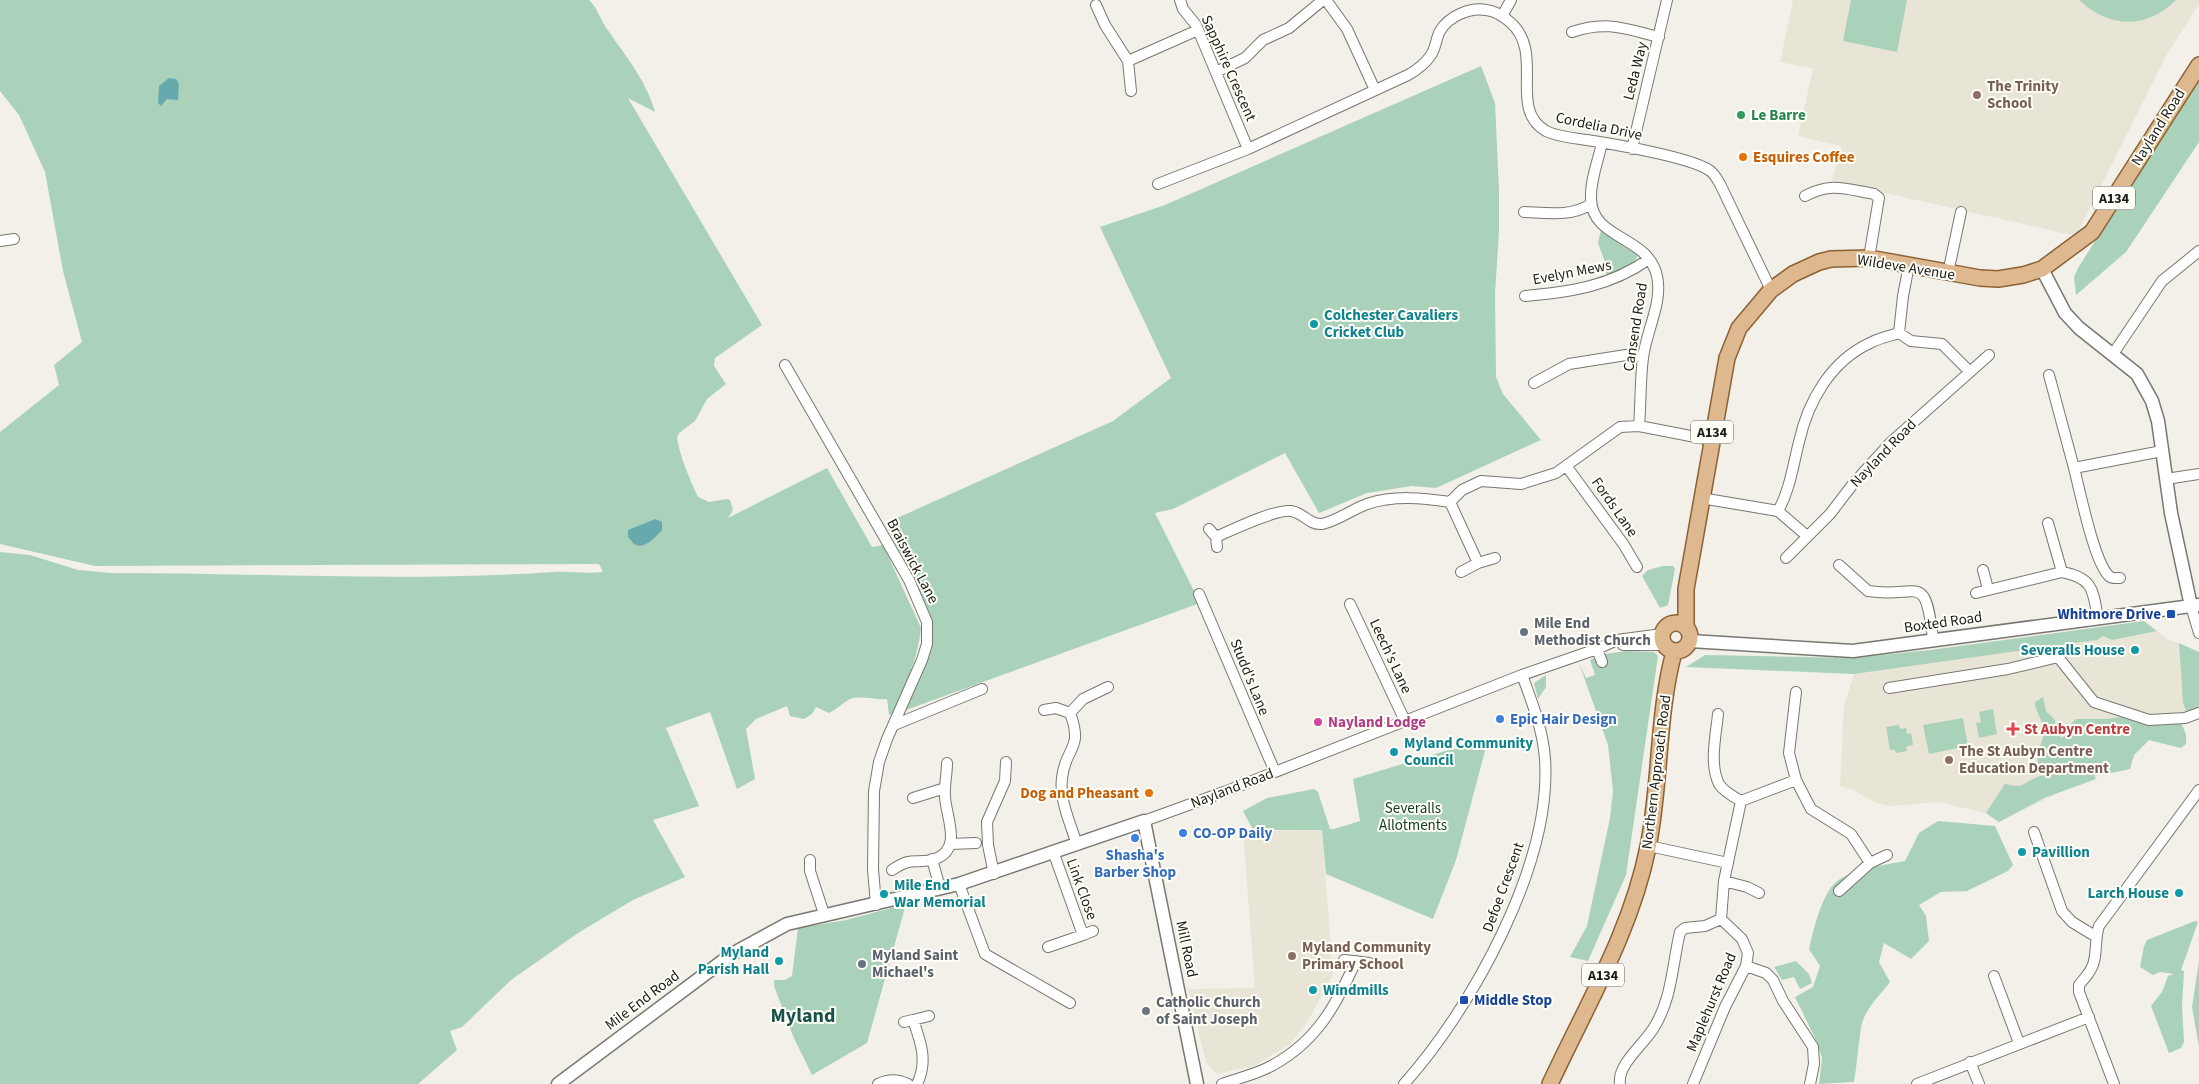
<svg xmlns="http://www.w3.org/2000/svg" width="2199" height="1084" font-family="'Source Sans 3',sans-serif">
<rect width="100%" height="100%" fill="#f2f0e9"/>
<path fill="#e8e5d7" d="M 1793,0 L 2199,0 L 2199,4 L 2166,56 L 2076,236 L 1832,181 L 1841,146 L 1798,136 L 1813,69 L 1780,62 Z
M 2157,631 L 2168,640 L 2179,643 L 2199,676 L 2199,716 L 2181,723 L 2186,739 L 2186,744 L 2181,748 L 2149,740 L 2134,755 L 2130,769 L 2102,775 L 2062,791 L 1999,822 L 1986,813 L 1938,802 L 1890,806 L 1874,802 L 1853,790 L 1840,786 L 1844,706 L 1854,674 L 2096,640 L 2103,636 L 2112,640 Z
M 1322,830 L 1333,975 L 1308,1021 L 1290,1044 L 1254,1066 L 1216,1074 L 1206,1062 L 1188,989 L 1255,988 L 1243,831 Z"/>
<path fill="#aad2ba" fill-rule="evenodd" d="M 0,0 L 589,0 C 597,8 599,16 605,26 C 623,53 646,79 655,112 L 628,98 L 762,325 L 715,358 L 714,366 L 726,384 L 707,399 L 695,421 L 679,433 L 677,438 C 681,460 689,477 698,497 L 709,502 L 727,499 L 730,500 L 733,510 L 728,518 L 827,468 L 872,547 L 883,545 L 921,628 C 918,658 905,686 894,714 L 889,715 L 887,699 C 875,700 861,695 850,699 C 843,703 837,709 829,713 L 816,707 L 812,714 L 804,719 L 790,716 L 787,706 L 756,719 L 746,729 L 755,779 L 737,789 L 710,712 L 666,728 L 699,806 L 653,820 L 685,877 L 633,900 L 578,933 L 511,980 L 462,1027 L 450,1031 L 457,1050 L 418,1084 L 0,1084 L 0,552 L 30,555 L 78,570 L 111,573 C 258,573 407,582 554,572 C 571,571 587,574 603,572 L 599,564 L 95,566 L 0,544 L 0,432 L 59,385 L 54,365 L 82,342 L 63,271 L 45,172 L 19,115 L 0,91 ZM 655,519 L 628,537 L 629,530 Z
M 1851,0 L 1907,0 L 1897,52 L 1843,41 Z
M 2079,0 L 2176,0 C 2146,30 2109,28 2079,0 Z
M 1481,66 L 1495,103 L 1499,190 L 1499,232 L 1495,293 L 1496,377 L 1503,394 L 1541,440 L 1436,488 L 1412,486 L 1367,493 L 1319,513 L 1285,453 L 1173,509 L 1155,513 L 1200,603 L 906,710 C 918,681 933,653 932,621 L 886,523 L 1113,421 L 1171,378 L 1100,227 L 1165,205 Z
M 2199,77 L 2199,142 L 2126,252 L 2076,295 L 2074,277 L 2078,268 Z
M 1601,230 L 1633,248 L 1638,255 C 1634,266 1617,275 1606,274 L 1606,265 L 1598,243 Z
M 1663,566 L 1673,566 L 1675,569 L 1668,605 L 1660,608 L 1642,576 L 1648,570 Z
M 2144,621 L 2157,631 L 2112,640 L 2103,636 L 2097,640 L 1854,674 L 1686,667 L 1705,655 L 1853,658 L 1930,650 Z
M 2179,643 L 2199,652 L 2199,706 L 2195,710 L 2186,711 L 2183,703 Z
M 1626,651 L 1654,652 L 1658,656 L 1626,875 L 1588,961 L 1570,957 L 1587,926 L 1610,818 L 1613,791 L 1608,745 L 1579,663 L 1586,678 L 1595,675 L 1590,660 L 1594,658 L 1600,667 L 1605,665 L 1605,654 Z
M 1546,675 L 1546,687 L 1538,699 L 1534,683 Z
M 2043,697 L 2046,711 L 2055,720 L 2055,733 L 2062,738 L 2065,735 L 2066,728 L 2076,719 L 2107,719 L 2120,717 L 2141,723 L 2181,723 L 2186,734 L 2186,744 L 2181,748 L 2149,740 L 2134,755 L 2130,769 L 2102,775 L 2095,765 L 2089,763 L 2039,765 C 2034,754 2042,745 2044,734 C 2046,724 2035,713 2035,702 Z
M 1993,709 L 1997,734 L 1979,738 L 1976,723 L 1981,722 L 1979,712 Z
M 1963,718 L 1968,746 L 1929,754 L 1923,725 Z
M 1899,725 L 1900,729 L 1906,728 L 1907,734 L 1911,733 L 1913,745 L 1906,747 L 1907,751 L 1896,753 L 1895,750 L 1890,750 L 1886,727 Z
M 1480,744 L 1485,751 L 1456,860 L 1433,919 L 1326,874 L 1322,830 L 1253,830 L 1243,811 L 1267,798 L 1314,789 L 1318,792 L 1330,829 L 1334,829 L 1360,821 L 1353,779 L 1445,751 Z
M 2078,769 L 2091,770 L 2096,779 L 2044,798 L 1999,822 L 1986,813 L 2005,784 C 2024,788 2020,785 2035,778 C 2040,775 2070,771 2078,769 Z
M 1938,821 L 1995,826 L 2013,865 L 2008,871 L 1967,891 L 1941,892 L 1919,905 L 1926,916 L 1929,941 L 1911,959 L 1884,943 L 1879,962 L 1890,982 C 1880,995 1863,1011 1861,1028 C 1858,1046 1857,1064 1854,1082 L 1819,1084 L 1822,1058 L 1817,1042 L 1795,997 L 1813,987 L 1820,966 L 1809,949 C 1814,929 1822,890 1840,879 C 1858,868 1885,865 1905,861 L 1919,833 Z
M 906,904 L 867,1043 L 812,1075 L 793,1036 L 774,986 L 774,980 L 785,980 L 792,976 L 798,928 L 846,920 Z
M 2195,921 L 2198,922 L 2181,970 L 2184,971 L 2182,1006 L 2184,1042 L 2181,1048 L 2169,1053 L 2151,1006 L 2162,992 L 2168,976 L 2174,974 L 2160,972 L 2153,975 L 2140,967 L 2144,946 L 2147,940 Z
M 1796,961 L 1809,974 L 1812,983 L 1800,989 L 1794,977 L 1782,980 L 1774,967 Z
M 2199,961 L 2199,1047 L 2192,1007 Z"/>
<path fill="#68a9ad" d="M 169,78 L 176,79 L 179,84 L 178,100 L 167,99 L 161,106 L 158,103 L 159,86 Z
M 655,519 L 662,522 L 662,530 C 654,538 645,550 634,544 L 628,537 L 628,530 Z"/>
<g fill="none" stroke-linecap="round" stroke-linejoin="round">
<defs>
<path id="minor" d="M 1180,0 L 1183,9 L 1196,25 L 1248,149
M 1326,0 L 1347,29 L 1375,90
M 1096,5 L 1105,25 L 1128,61 L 1131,91
M 1502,16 L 1511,0
M 1572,32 C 1607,20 1626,29 1659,37
M 1128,61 L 1198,30
M 1216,72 L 1245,58 L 1263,40 L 1289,28 L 1323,0
M 1602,143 C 1598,161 1590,181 1591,199 C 1592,240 1648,235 1657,276 C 1663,303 1646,331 1643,358 C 1640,380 1641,403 1639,426
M 1632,149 L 1667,0
M 1158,184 L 1248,149 L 1408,75 C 1417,70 1425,64 1431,55 C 1436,48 1436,38 1440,31 C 1449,16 1470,7 1486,10 C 1496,11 1503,16 1510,22 C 1546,53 1507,109 1546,131 C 1558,137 1574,138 1587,140 C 1613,144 1689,157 1709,170 C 1714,173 1717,179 1720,184 L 1771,290
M 1805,196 C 1832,182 1845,189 1874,194 L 1879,198 L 1869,258
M 1524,212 C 1548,213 1571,217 1591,204
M 0,241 L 14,239
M 1909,265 L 1903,296 L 1899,333 L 1911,341 L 1942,344 L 1969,371
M 1948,273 L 1961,212
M 1525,296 C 1571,292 1611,286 1649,259
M 2113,354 L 2162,281 L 2199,251
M 785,365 L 909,580 L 927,622 L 927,644 L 922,660 L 887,739 L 879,762 L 874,791 L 873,869 L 876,905
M 2049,375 L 2074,468 L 2162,451
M 1534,383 L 1569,364 L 1626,355 L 1643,357
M 1567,467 L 1624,545 L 1637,567
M 2074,468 C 2080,491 2094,562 2109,576 C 2112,579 2116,578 2120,578
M 2166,479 L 2199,474
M 1701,498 L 1778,511 L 1807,536
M 1450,502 L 1478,563
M 1778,511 C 1790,490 1793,465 1799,442 C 1808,401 1831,361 1870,343 C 1879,338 1890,336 1899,333
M 2048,523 L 2062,572
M 1209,529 L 1216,537 L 1217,547
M 1216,537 C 1232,530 1275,509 1291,511 C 1304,513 1309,525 1322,524 C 1337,521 1353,509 1367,504 C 1394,495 1423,498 1450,502 L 1462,490 L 1481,481 L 1521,484 L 1556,473 L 1620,427 L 1639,426 L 1711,440
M 1786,558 L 1830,514 L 1853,484 L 1890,443 L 1989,355
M 1839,565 L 1868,591 C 1919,599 1925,569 1933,639
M 1983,570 L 1988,589
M 1461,572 L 1478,563 L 1495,558
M 1976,593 L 2062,572 C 2094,578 2093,591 2098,619
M 1199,594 L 1275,772
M 1350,604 L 1405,721
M 2191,606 L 2199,633
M 1623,645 L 1664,645
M 1597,649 L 1602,662
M 1889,688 L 2008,669 L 2058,657 L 2094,702 L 2149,720 L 2185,718 L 2199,713
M 1796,692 L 1789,753 L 1796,780 L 1811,809 L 1851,834 L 1870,863
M 1044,710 L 1056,708 L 1070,713 C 1084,750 1065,747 1062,778 C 1059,801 1071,824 1077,845
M 1070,713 L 1083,699 L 1108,687
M 1718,714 C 1716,735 1709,764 1719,784 C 1723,791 1734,797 1741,801
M 894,725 L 982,689
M 913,798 L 945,788
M 1144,821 L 1224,792 L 1522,675 L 1597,649 L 1617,640 L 1662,634
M 2034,832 L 2062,911 L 2072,922 L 2095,936
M 950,844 L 976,843
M 1649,846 L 1728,863
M 932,859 L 940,888
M 810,860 L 810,871 L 824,914
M 892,870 C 914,855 915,865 935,859 C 963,849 946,817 945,797 C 944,786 947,775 947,763
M 994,874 L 988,845 L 987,822 L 1005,781 L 1006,762
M 1724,881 L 1747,887 L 1759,893
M 959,884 L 985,954 L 1070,1003
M 1839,891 L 1870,863 L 1887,855
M 1083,935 L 1093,931
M 1048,947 L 1083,935 L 1054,854
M 1344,960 L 1369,963
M 1746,966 L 1766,973 L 1773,980 L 1783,1001 L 1813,1047 L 1814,1064 L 1810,1084
M 1994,976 L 2019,1043
M 913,1020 L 929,1016
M 904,1022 L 913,1020 C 921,1042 928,1062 917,1084
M 1970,1062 L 1979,1084
M 878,1084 C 889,1079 897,1079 908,1084
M 1222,1084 C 1238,1078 1258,1074 1273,1065 C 1317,1041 1336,1005 1356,961
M 1404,1084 C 1472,1008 1552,864 1545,759 C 1543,730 1532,702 1522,675
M 1620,1084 C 1617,1065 1643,1045 1653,1029 C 1672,1000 1672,966 1680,932 L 1685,928 L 1705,926 L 1721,919
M 1693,1084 L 1725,1007 L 1746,966 L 1748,953 L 1742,939 L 1721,919 L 1724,881 L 1741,801 L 1796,780
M 1917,1084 L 2089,1017
M 2114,1084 L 2079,992 L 2079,985 C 2083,980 2088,975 2091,969 C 2098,958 2094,940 2099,926 L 2199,790"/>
<path id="tertiary" d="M 2042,269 L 2065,313 L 2079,328 L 2137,374 L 2152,401 L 2158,421 L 2171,513 L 2191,606
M 1690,641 L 1853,651 L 2199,605
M 558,1084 L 732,954 L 787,924 L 959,884 L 1144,821 L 1197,1084"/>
<path id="primary" d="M1662 637a14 14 0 1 1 28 0a14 14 0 1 1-28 0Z
M 1686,626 L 1686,589 L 1727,358 L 1739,328 L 1771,290 L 1793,274 L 1819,262 L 1831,259 L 1869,258 L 1980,278 L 1998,279 L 2023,275 L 2042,269 L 2092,232 L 2199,65
M 1550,1084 C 1586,1006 1631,932 1648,847 C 1661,783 1657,715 1674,652"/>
</defs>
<use href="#minor" stroke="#797771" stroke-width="12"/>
<use href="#tertiary" stroke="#797771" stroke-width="15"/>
<use href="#primary" stroke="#8c6234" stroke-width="18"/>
<use href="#minor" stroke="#fff" stroke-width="10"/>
<use href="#tertiary" stroke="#fff" stroke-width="12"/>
<use href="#primary" stroke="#deb88e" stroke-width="15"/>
</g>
<g fill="#8d6e63" stroke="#fffef7" stroke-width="2">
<circle cx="1977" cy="95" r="5"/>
<circle cx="1949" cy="760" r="5"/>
<circle cx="1292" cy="956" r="5"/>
</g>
<circle fill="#2e9e5b" stroke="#fffef7" stroke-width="2" cx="1741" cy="115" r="5"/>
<g fill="#e8710a" stroke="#fffef7" stroke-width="2">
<circle cx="1743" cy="157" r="5"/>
<circle cx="1149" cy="793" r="5"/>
</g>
<g fill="#0f9aa8" stroke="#fffef7" stroke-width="2">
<circle cx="1314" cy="324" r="5"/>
<circle cx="2135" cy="650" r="5"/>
<circle cx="1394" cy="752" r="5"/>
<circle cx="2022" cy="852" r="5"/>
<circle cx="2179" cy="893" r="5"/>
<circle cx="884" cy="894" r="5"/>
<circle cx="779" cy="961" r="5"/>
<circle cx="1313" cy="990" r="5"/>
</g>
<g fill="#1a4fb4" stroke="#fffef7" stroke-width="2">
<rect x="2166" y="609" width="10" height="10" rx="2.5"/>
<rect x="1459" y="995" width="10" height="10" rx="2.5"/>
</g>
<g fill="#6b7280" stroke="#fffef7" stroke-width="2">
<circle cx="1524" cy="632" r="5"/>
<circle cx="862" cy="964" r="5"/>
<circle cx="1146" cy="1011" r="5"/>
</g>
<g fill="#3f7fe0" stroke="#fffef7" stroke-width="2">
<circle cx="1500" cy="719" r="5"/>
<circle cx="1183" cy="833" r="5"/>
<circle cx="1135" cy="838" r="5"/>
</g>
<circle fill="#d1479c" stroke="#fffef7" stroke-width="2" cx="1318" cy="722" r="5"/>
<path fill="#e0444e" stroke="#fffef7" stroke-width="2" d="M2010.5 721.5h5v5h5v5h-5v5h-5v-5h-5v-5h5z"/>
<g text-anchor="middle" stroke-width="4" stroke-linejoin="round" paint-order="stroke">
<g fill="#fffef7" stroke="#605f5c" stroke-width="1">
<rect x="2093" y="186.5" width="42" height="23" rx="4"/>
<rect x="1691" y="420.5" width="42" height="23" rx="4"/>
<rect x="1582" y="963.5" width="42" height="23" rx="4"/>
</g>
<g font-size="14" font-weight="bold" fill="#1c1b19">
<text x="2114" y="203">A134</text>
<text x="1712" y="437">A134</text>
<text x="1603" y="980">A134</text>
</g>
<g font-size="15" fill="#1c1b19" stroke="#fffef7">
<text transform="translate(1229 68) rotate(66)" y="5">Sapphire Crescent</text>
<text transform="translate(1635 71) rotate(-76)" y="5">Leda Way</text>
<text transform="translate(1599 126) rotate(12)" y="5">Cordelia Drive</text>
<text transform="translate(2158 127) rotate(-58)" y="5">Nayland Road</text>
<text transform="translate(1906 267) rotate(9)" y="5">Wildeve Avenue</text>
<text transform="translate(1572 272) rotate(-11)" y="5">Evelyn Mews</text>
<text transform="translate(1635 327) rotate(-81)" y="5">Cansend Road</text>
<text transform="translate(1883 453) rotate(-46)" y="5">Nayland Road</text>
<text transform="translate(1615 507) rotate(55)" y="5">Fords Lane</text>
<text transform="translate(913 561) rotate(62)" y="5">Braiswick Lane</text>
<text transform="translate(1943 622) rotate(-8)" y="5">Boxted Road</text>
<text transform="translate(1391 656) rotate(65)" y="5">Leech's Lane</text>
<text transform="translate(1250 677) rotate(68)" y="5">Studd's Lane</text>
<text transform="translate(1656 772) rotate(-83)" y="5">Northern Approach Road</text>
<text transform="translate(1232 788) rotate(-21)" y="5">Nayland Road</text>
<text transform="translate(1503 887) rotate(-70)" y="5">Defoe Crescent</text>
<text transform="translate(1082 889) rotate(70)" y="5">Link Close</text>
<text transform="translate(1187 949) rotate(78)" y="5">Mill Road</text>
<text transform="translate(642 1000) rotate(-37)" y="5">Mile End Road</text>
<text transform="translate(1711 1002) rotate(-67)" y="5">Maplehurst Road</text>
</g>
<g font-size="15" font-weight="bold" fill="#785e54" stroke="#fffef7" text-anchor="start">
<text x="1987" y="91">The Trinity<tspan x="1987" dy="17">School</tspan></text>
<text x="1959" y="756">The St Aubyn Centre<tspan x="1959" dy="17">Education Department</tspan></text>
<text x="1302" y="952">Myland Community<tspan x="1302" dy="17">Primary School</tspan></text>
</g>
<g font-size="15" font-weight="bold" fill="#27864d" stroke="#fffef7" text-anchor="start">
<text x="1751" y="120">Le Barre</text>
</g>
<g font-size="15" font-weight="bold" fill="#c56008" stroke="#fffef7" text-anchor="start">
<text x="1753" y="162">Esquires Coffee</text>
<text x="1139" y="798" text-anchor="end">Dog and Pheasant</text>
</g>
<g font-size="15" font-weight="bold" fill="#0d838f" stroke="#fffef7" text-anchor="start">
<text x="1324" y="320">Colchester Cavaliers<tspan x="1324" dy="17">Cricket Club</tspan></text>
<text x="2125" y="655" text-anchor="end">Severalls House</text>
<text x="1404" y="748">Myland Community<tspan x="1404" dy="17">Council</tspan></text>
<text x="2032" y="857">Pavillion</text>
<text x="894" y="890">Mile End<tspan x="894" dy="17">War Memorial</tspan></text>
<text x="2169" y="898" text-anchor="end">Larch House</text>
<text x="769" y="957" text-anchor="end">Myland<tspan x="769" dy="17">Parish Hall</tspan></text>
<text x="1323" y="995">Windmills</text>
</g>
<g font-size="15" font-weight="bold" fill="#164399" stroke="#fffef7" text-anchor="end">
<text x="2161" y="619">Whitmore Drive</text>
<text x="1474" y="1005" text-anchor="start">Middle Stop</text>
</g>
<g font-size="15" font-weight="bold" fill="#5b616d" stroke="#fffef7" text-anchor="start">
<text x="1534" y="628">Mile End<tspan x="1534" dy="17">Methodist Church</tspan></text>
<text x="872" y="960">Myland Saint<tspan x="872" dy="17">Michael's</tspan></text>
<text x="1156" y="1007">Catholic Church<tspan x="1156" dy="17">of Saint Joseph</tspan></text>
</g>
<g font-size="15" font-weight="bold" fill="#366cbe" stroke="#fffef7" text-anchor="start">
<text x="1510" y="724">Epic Hair Design</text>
<text x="1193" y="838">CO-OP Daily</text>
<text x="1135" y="860" text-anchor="middle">Shasha's<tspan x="1135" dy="17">Barber Shop</tspan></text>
</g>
<g font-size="15" font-weight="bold" fill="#b23c85" stroke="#fffef7" text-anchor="start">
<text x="1328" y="727">Nayland Lodge</text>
</g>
<g font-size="15" font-weight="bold" fill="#be3a42" stroke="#fffef7" text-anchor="start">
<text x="2024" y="734">St Aubyn Centre</text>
</g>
<g font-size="15" fill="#123b27" stroke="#fffef7">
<text x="1413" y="813">Severalls<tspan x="1413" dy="17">Allotments</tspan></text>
</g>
<g font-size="20" font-weight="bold" fill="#16514a" stroke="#fffef7">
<text x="803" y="1022">Myland</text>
</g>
</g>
</svg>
